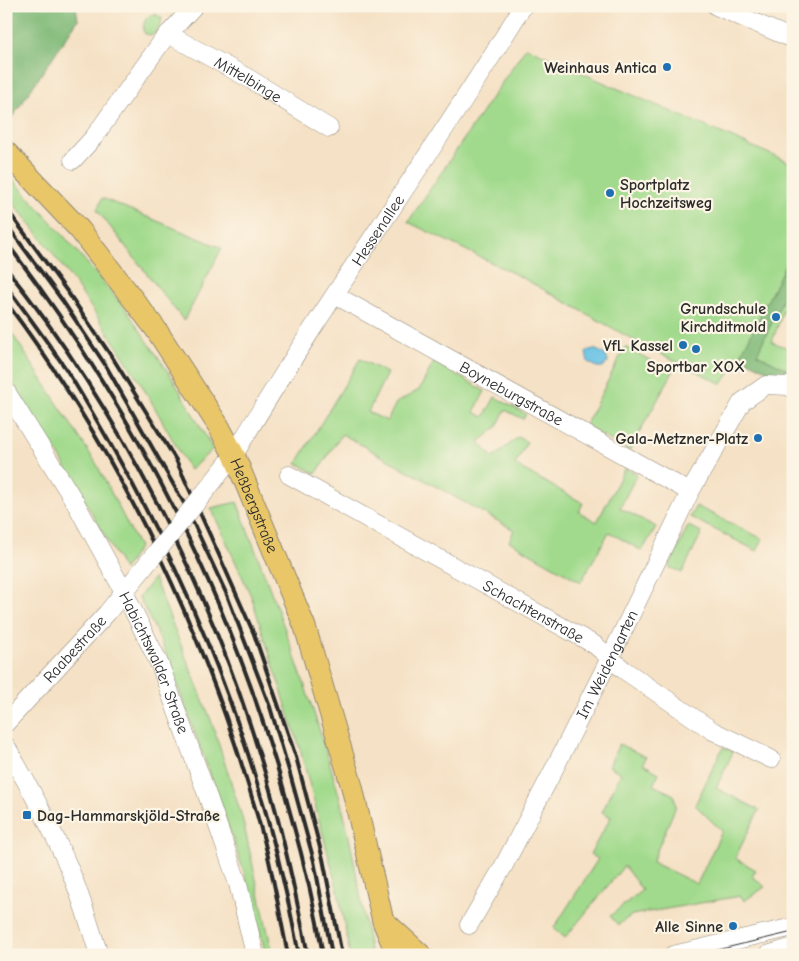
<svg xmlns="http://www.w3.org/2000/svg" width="799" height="961" font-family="'Comic Neue',sans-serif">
<rect width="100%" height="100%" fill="#fcf5e5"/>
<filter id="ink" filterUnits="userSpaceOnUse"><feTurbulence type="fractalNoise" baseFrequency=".02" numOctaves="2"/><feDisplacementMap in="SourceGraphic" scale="10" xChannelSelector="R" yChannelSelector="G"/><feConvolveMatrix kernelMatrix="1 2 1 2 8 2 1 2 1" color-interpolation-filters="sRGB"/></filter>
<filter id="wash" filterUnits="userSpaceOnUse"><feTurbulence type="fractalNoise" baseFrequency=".0096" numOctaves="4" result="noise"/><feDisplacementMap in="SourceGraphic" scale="20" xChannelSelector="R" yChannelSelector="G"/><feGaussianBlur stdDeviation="1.12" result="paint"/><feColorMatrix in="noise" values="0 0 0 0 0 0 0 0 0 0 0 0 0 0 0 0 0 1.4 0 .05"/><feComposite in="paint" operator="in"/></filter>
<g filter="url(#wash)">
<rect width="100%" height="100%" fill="#f5e1c5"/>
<path fill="#a1da8c" stroke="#66825c" d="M 155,14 L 162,18 L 160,27 L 153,35 L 145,34 L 143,30 C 144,20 146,16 155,14 Z
M 526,47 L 591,77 L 793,164 L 793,249 L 740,357 L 722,384 L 639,343 L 523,278 L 408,222 Z
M 6,172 L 63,235 L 125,308 L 173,379 L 213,449 L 190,470 C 173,442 158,412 141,384 C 100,319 57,254 6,195 Z
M 102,198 L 222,248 L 184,321 L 97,210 Z
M 793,278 L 793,283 L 772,342 L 793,350 L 793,372 L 757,354 Z
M 6,324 L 96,463 L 139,547 L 124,570 L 59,455 L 6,376 Z
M 625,347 L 673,372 L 629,451 L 585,426 Z
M 360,359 L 387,373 L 368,412 L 387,421 L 396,403 L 419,390 L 434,362 L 485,391 L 474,412 L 484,417 L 495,397 L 526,414 L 523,419 L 505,410 L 497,427 L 479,442 L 493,458 L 518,437 L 527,442 L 515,465 L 583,503 L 579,512 L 597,522 L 625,468 L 637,474 L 620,508 L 656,527 L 642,551 L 609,532 L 581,582 L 509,541 L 514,530 L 342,434 L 316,474 L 297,463 Z
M 237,502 C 274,599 311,695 339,795 C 353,847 361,902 371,955 L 350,955 L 338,891 L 300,749 L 251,596 L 211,508 Z
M 696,506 L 763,539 L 757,551 L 690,517 Z
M 688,526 L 702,532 L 682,573 L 669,567 Z
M 154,578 L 211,720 L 242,817 L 273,955 L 266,955 L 245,875 L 217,793 L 162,644 L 139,597 Z
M 619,744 L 646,757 L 643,764 L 659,773 L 653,785 L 674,795 L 676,806 L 652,862 L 697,884 L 722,831 L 695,805 L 723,747 L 733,752 L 716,788 L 759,810 L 735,858 L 756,870 L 752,876 L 765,887 L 744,901 L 741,896 L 632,915 L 618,925 L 610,916 L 642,890 L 624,866 L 565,938 L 554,928 L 598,859 L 590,854 L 611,817 L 602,812 L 621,773 L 609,766 Z"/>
<path fill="#80ba78" stroke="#567252" d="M 6,6 L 76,6 L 78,20 L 11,119 L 6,115 Z
M 793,249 L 793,278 L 757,354 L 793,372 L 793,383 L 740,357 Z"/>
<path fill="#67c2e5" stroke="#497688" d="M 594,349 C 601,352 607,354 608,362 L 603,367 L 597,367 L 588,362 L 586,353 L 589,350 Z"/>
</g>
<g filter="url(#ink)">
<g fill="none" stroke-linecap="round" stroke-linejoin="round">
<defs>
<g id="minor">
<path d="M 716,6 L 793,39"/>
<path id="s1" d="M 168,34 L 248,78 L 329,128"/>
<path d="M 73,160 L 94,137 L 163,40 L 194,6"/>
<path id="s2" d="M 335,295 L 690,492"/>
<path id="s3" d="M 6,391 L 75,502 L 124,592 L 160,665 L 209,800 L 238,884 L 255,955"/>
<path id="s4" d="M 289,475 L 595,645 L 624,670 L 713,731 L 771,759"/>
<path id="s5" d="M 205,492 L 234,455 C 324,302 430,158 523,6"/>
<path id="s6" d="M 6,723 L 107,613 L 150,560"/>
<path d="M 6,746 C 29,786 51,826 69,868 C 81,896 90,926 99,955"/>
<path id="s7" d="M 469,925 L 503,867 L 551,775 L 610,658 L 690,492 L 742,402 L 766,385 L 788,386 L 793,389"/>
<path d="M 673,955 L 793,927"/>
<path d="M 767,955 L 793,947"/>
</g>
<g id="major">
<path id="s8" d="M 6,152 L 80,230 L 155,328 L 218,425 L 234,455 L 305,627 L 352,787 L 383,921 L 397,955"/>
<path d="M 386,923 L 421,955"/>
</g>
</defs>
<use href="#minor" stroke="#908678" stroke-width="19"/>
<use href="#major" stroke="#908678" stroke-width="23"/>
<use href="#minor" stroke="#fff" stroke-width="18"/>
<use href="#major" stroke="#e9c769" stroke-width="21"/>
<path stroke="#2b2b2b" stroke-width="1" d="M 696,955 L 793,932"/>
<path stroke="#2b2b2b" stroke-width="4" d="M 6,208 L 69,294 L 114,360 L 176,460 L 219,555 L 254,634 L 296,757 L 323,859 L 342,955
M 6,224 L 62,300 L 106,366 L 185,505 L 227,595 L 270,707 L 290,774 L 314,861 L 332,955
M 6,242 C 139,416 235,604 291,816 C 304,862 315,908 323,955
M 6,268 C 120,411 211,590 263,766 C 282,828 295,891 308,955
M 6,286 C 26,312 45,339 64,366 C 82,394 99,424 116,454 C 205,612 266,776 299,955
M 6,302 C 126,462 212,647 264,840 C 274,878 280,917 288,955"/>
<defs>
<path id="minor-bridge" d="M 150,560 L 205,492"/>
</defs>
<use href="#minor-bridge" stroke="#908678" stroke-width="19" stroke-linecap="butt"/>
<use href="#minor-bridge" stroke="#fff" stroke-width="18"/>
</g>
</g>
<g fill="#1f6fb2" stroke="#fcf5e5" stroke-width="2">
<circle cx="667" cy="67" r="5"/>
<circle cx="610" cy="193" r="5"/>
<circle cx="776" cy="317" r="5"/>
<circle cx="683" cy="345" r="5"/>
<circle cx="696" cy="349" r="5"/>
<circle cx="758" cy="438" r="5"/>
<rect x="22" y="810" width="10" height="10" rx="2.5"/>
<circle cx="733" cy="926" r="5"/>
</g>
<g text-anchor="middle" stroke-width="4.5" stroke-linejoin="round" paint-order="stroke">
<g font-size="16" font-weight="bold" fill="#2b2b2b" stroke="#fcf5e5" text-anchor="end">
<text x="657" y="73">Weinhaus Antica</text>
<text x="620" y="190" text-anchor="start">Sportplatz<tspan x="620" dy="18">Hochzeitsweg</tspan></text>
<text x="766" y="314">Grundschule<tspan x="766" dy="18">Kirchditmold</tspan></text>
<text x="673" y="351">VfL Kassel</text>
<text x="696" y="372" text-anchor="middle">Sportbar XOX</text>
<text x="748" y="444">Gala-Metzner-Platz</text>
<text x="37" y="821" text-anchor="start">Dag-Hammarskjöld-Straße</text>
<text x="723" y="932">Alle Sinne</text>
</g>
<g font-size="16" fill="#2b2b2b" stroke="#fcf5e5">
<text dy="6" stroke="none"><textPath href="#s1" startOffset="92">Mittelbinge</textPath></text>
<text dy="6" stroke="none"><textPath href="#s5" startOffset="314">Hessenallee</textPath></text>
<text dy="6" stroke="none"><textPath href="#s2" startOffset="202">Boyneburgstraße</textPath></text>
<text dy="6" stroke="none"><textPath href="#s8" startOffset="435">Heßbergstraße</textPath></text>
<text dy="6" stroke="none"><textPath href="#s4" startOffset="280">Schachtenstraße</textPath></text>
<text dy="6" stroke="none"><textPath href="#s6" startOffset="101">Raabestraße</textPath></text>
<text dy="6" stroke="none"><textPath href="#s3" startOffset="310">Habichtswalder Straße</textPath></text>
<text dy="6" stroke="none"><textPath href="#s7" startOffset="295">Im Weidengarten</textPath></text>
</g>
</g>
<rect width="799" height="961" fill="none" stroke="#fcf5e5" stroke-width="25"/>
</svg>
